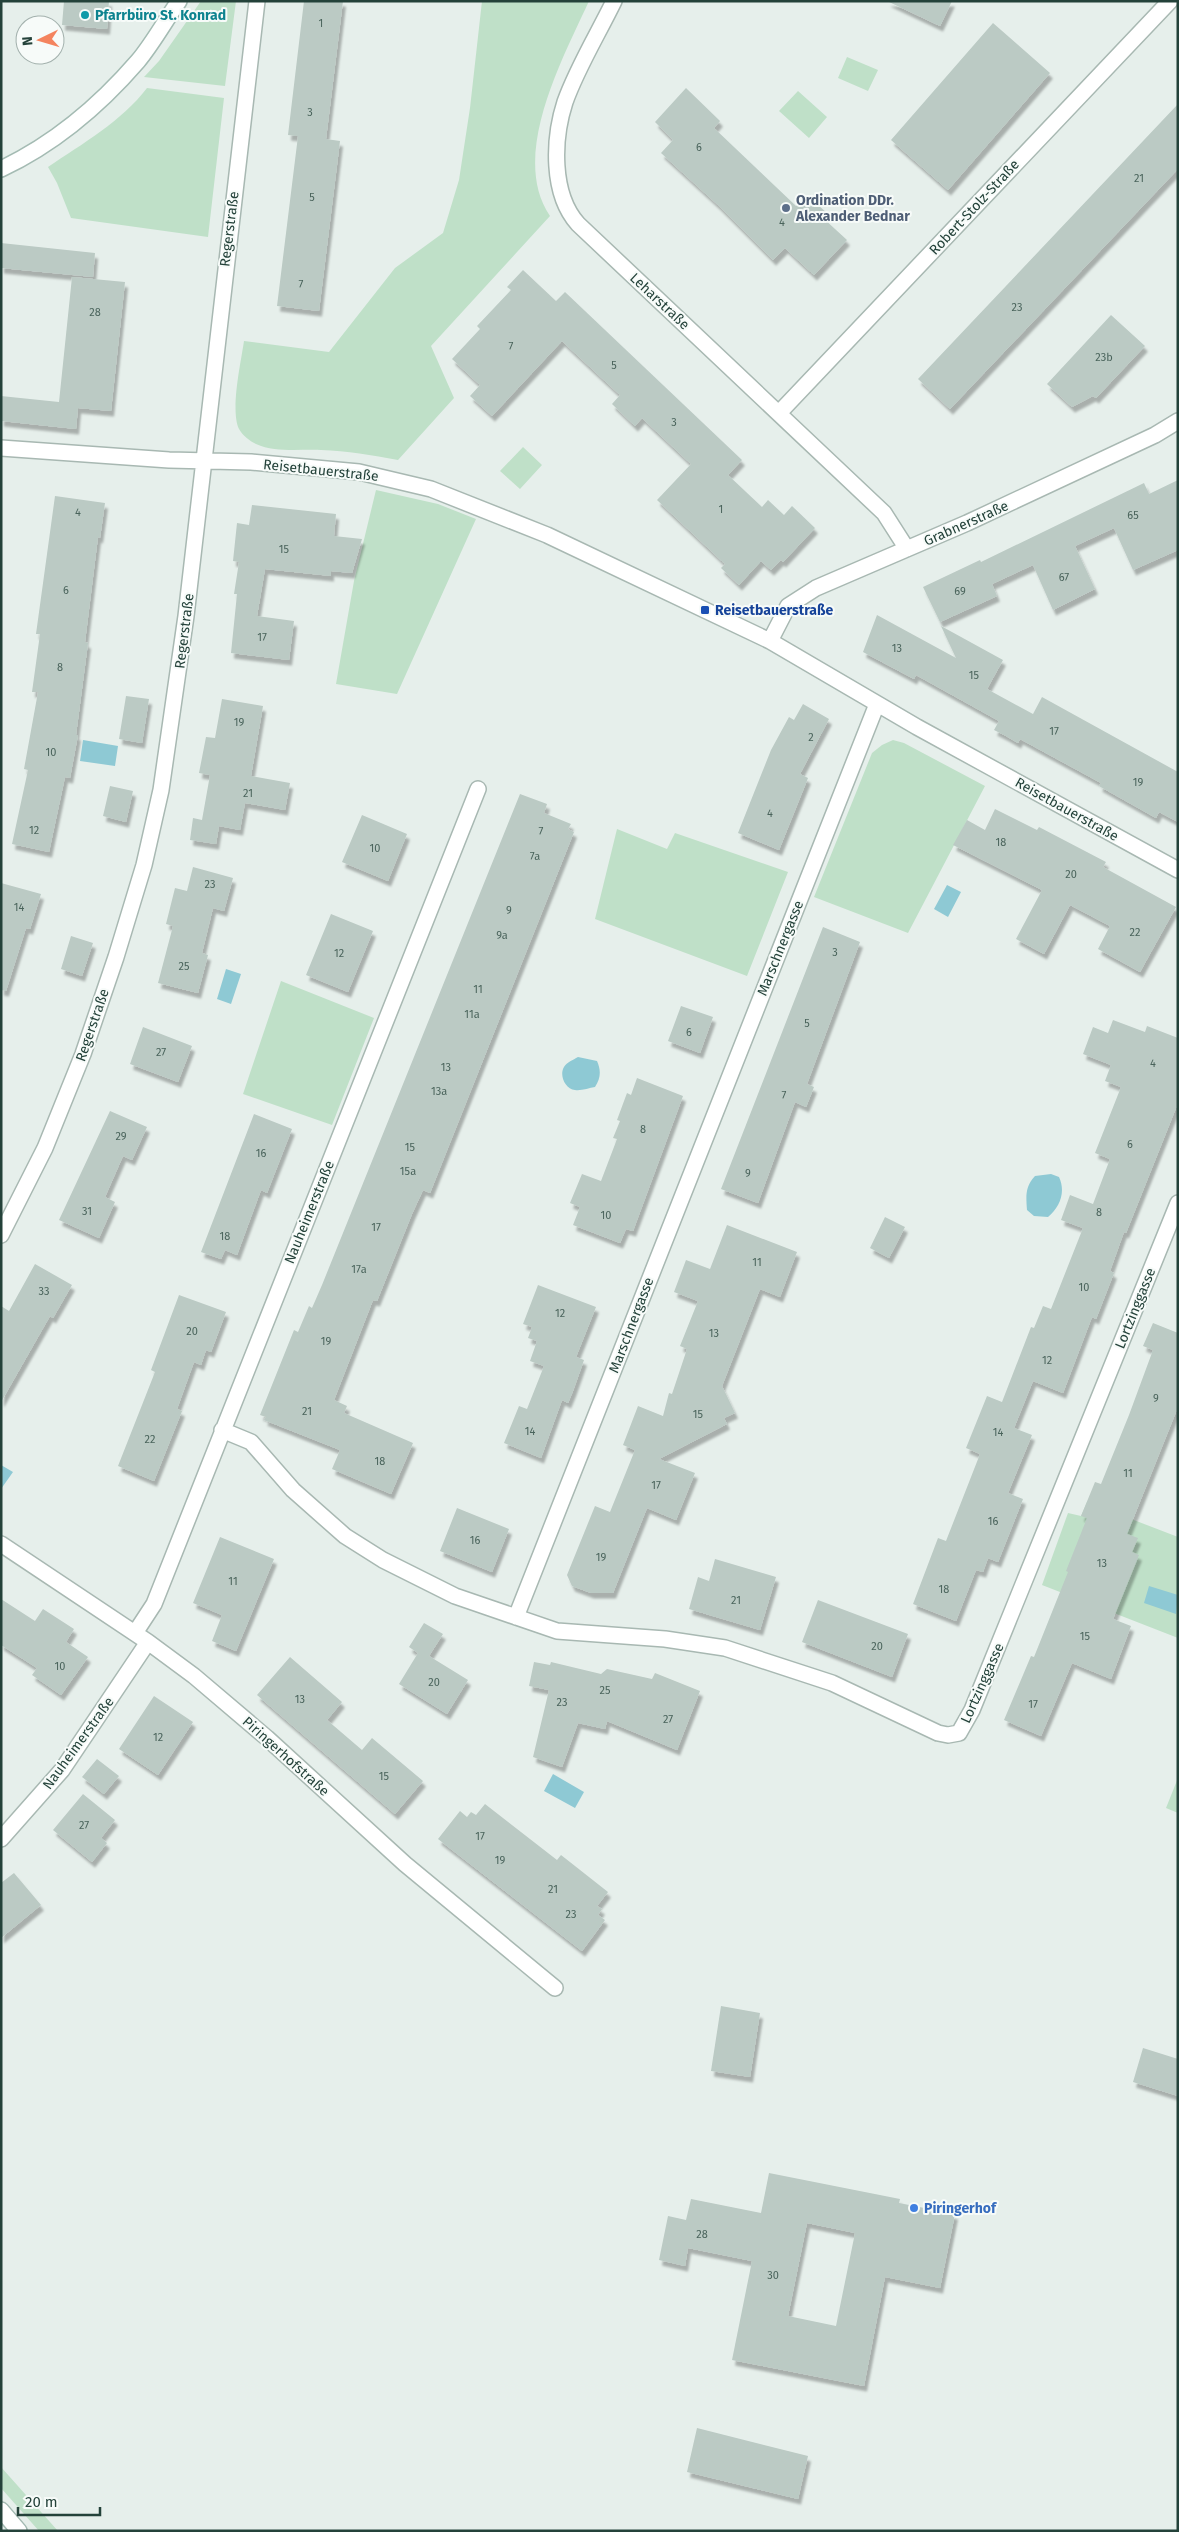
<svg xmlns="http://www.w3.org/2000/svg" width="1179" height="2532" font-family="'Fira Sans',sans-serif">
<defs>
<filter id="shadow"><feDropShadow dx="3" dy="5.5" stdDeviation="1" flood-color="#0004"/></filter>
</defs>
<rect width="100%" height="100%" fill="#e6efeb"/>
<path fill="#bfe0c8" d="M 201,1 L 236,1 L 225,86 L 144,77 L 159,61 Z
M 482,1 L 589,1 C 563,58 509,156 550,216 L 431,346 L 454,398 L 398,460 C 372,455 347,451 321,450 C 301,449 276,453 256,444 C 250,441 243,436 239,429 C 230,410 241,362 244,341 L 329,352 L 395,268 L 443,233 L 459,180 L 470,108 Z
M 847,57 L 878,70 L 868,91 L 838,78 Z
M 147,88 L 224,98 L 208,237 L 71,218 L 57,183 L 48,167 C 82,144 122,121 147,88 Z
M 798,91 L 827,117 L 809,138 L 779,111 Z
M 523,447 L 542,465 L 520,489 L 500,471 Z
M 376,490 L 438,504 L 476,519 L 397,694 L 336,684 L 354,581 Z
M 893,740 L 904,743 L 985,786 L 908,933 L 814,897 L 872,753 L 882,745 Z
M 617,829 L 667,849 L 675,833 L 788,872 L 747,976 L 595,919 Z
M 281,981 L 374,1018 L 332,1125 L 243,1094 Z
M 1074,1497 L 1178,1537 L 1178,1638 L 1042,1585 L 1068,1513 L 1081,1516 L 1087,1502 Z
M 1178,1778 L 1178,1813 L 1166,1808 Z
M 1,2467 L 58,2531 L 39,2531 L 1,2488 Z"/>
<path fill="#8ec9d4" d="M 83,740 L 118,746 L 115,766 L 80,761 Z
M 947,885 L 961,892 L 948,917 L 934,909 Z
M 226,969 L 241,974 L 231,1004 L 217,999 Z
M 578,1057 L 597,1061 C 601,1070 601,1078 595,1087 C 589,1088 581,1091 575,1090 C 565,1089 559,1075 564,1067 C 567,1062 573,1060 578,1057 Z
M 1051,1174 L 1059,1177 C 1066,1192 1060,1207 1048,1217 L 1034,1216 L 1027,1210 C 1026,1196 1025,1187 1035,1176 Z
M 1,1465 L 13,1472 L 1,1489 Z
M 1149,1586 L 1178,1595 L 1176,1614 L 1144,1603 Z
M 553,1774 L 584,1792 L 575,1808 L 544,1791 Z"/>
<path fill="#bbcac4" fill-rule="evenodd" filter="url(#shadow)" d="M 64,1 L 109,1 L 107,29 L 62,25 Z
M 304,1 L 343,1 L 326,139 L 340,141 L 319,311 L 277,306 L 298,136 L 288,135 Z
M 887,1 L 952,1 L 940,26 Z
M 993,23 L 1050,73 L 948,190 L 891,140 Z
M 686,88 L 720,121 L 714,128 L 796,206 L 807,195 L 828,214 L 823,218 L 847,240 L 814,275 L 785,248 L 773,260 L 718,205 L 661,153 L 673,140 L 655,122 Z
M 1178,104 L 1178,169 L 950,409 L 918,379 Z
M 1,243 L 95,253 L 93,277 L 1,268 Z
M 523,270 L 556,301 L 565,292 L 742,460 L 728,475 L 762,507 L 768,500 L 784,515 L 792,506 L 815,528 L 783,562 L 781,560 L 771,570 L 761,561 L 739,585 L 721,568 L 725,564 L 657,500 L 691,464 L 642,418 L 635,426 L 612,404 L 620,395 L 562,341 L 492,416 L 470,396 L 480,385 L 452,359 L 480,329 L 477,326 L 511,290 L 507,287 Z
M 72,277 L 125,282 L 111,411 L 78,408 L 76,429 L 1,421 L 1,396 L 59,402 Z
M 1111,315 L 1145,346 L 1096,398 L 1093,396 L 1072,407 L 1047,384 Z
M 1178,480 L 1178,550 L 1133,570 L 1114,528 L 1075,546 L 1095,589 L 1053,610 L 1033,565 L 992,584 L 997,596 L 940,622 L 923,587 L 980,560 L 981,562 L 1144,483 L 1149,494 Z
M 55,496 L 105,503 L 100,538 L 98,537 L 85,642 L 88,643 L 76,735 L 78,735 L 70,778 L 65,777 L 49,852 L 12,844 L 28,770 L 24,769 L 38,692 L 32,692 L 40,634 L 36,634 Z
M 252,505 L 336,514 L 334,536 L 362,539 L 352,573 L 331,571 L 331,576 L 265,569 L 257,616 L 294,621 L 289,660 L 231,653 L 237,594 L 234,594 L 239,562 L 233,561 L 237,523 L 249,525 Z
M 877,615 L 956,658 L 941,626 L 1003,660 L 987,689 L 1033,714 L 1042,697 L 1178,772 L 1178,822 L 1159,812 L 1156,818 L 1099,786 L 1101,783 L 1020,739 L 1018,743 L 1006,736 L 994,730 L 999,721 L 916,675 L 914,679 L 863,652 Z
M 126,696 L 149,699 L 142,743 L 119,739 Z
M 222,699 L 263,706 L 251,776 L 290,783 L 285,810 L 245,803 L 240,830 L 219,826 L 216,844 L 190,840 L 193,818 L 202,820 L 210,775 L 199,773 L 206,737 L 215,738 Z
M 803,704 L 829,719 L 800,774 L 808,778 L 779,850 L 738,833 L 771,750 L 789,717 L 794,720 Z
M 110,786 L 133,791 L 126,822 L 103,816 Z
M 520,794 L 547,804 L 544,813 L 571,824 L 568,829 L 574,832 L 430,1193 L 423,1190 L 412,1214 L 377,1301 L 373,1300 L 334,1400 L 347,1406 L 344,1413 L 413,1443 L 391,1494 L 332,1469 L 340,1450 L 264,1420 L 266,1417 L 260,1415 L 294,1330 L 298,1332 L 309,1306 L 312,1308 L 322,1285 Z
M 995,809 L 1037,830 L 1039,827 L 1106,862 L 1103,867 L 1176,907 L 1140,972 L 1098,949 L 1110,926 L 1070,905 L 1044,954 L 1016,939 L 1042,890 L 953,845 L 967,820 L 985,830 Z
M 362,815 L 407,834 L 388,881 L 342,862 Z
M 193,867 L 233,878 L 224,911 L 213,908 L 202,953 L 208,955 L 198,993 L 158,983 L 173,926 L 166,924 L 175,888 L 187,891 Z
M 1,883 L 41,894 L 30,929 L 26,928 L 6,991 L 1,990 Z
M 331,914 L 373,931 L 348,992 L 306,975 Z
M 823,927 L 860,942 L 807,1084 L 814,1087 L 806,1107 L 795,1102 L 758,1203 L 721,1189 Z
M 71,936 L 93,943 L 82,976 L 61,969 Z
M 681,1006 L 713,1017 L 700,1053 L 668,1041 Z
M 1113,1020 L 1145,1032 L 1147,1026 L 1178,1038 L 1178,1103 L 1126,1233 L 1124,1232 L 1110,1271 L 1114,1273 L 1096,1319 L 1092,1317 L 1063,1393 L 1033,1381 L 1014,1428 L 1032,1435 L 1008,1493 L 1023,1499 L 998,1562 L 988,1558 L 983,1572 L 976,1570 L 956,1621 L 913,1604 L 938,1538 L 946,1541 L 980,1454 L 966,1448 L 987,1396 L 1002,1402 L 1031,1327 L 1034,1328 L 1043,1306 L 1051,1309 L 1083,1228 L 1061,1220 L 1070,1195 L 1093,1204 L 1110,1159 L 1095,1153 L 1121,1087 L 1105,1081 L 1111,1065 L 1083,1054 L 1093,1027 L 1108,1033 Z
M 143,1027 L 192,1046 L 178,1082 L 130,1064 Z
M 637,1078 L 683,1096 L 633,1231 L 626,1229 L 620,1243 L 573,1225 L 580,1207 L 570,1203 L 582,1174 L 601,1181 L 617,1139 L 613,1138 L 620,1121 L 617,1120 L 627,1093 L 631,1095 Z
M 110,1111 L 147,1127 L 132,1160 L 123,1156 L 105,1197 L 115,1202 L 99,1238 L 59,1220 Z
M 254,1114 L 292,1129 L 267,1193 L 261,1190 L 237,1255 L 225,1250 L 221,1259 L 201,1252 Z
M 885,1217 L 905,1227 L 889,1258 L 870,1248 Z
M 727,1225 L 797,1252 L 780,1297 L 760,1289 L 722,1386 L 735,1413 L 724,1418 L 727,1424 L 659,1459 L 695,1473 L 676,1520 L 647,1508 L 613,1593 L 591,1593 L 572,1586 L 567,1575 L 595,1506 L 610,1512 L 635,1450 L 623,1445 L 638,1406 L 663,1416 L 669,1393 L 672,1394 L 687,1349 L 680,1346 L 698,1301 L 674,1292 L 686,1260 L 710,1269 Z
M 35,1264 L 72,1285 L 53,1318 L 50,1316 L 1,1402 L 1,1306 L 9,1311 Z
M 538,1285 L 596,1307 L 576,1357 L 584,1360 L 573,1391 L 568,1403 L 562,1400 L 541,1458 L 504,1443 L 519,1406 L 527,1409 L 544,1366 L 530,1361 L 537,1341 L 528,1338 L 532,1327 L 523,1324 Z
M 179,1295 L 226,1312 L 211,1352 L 206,1350 L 201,1365 L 194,1362 L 177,1409 L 182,1411 L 154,1481 L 118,1466 L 155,1372 L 151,1370 Z
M 1153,1323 L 1178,1333 L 1178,1407 L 1127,1534 L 1138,1538 L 1132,1552 L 1139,1555 L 1113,1619 L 1131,1626 L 1111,1679 L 1072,1663 L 1041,1736 L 1004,1720 L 1031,1656 L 1034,1657 L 1068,1572 L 1066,1571 L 1087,1518 L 1081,1516 L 1095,1482 L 1101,1484 L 1129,1415 L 1153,1350 L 1143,1346 Z
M 457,1508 L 509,1529 L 492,1572 L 440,1551 Z
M 220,1537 L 274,1559 L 236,1651 L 212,1641 L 222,1615 L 193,1603 Z
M 715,1559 L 776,1577 L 760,1630 L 689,1609 L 698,1577 L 709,1581 Z
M 1,1599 L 35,1621 L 43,1609 L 74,1629 L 66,1642 L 88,1657 L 61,1695 L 32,1675 L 37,1668 L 1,1645 Z
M 818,1600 L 908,1634 L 892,1677 L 802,1642 Z
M 424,1623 L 443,1634 L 429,1656 L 468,1680 L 447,1714 L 399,1684 L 418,1653 L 409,1647 Z
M 290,1657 L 342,1702 L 327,1720 L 362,1750 L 372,1738 L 423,1781 L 395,1814 L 257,1695 Z
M 534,1662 L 550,1665 L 551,1662 L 601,1674 L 607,1669 L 652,1679 L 655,1673 L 700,1691 L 677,1750 L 607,1721 L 605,1729 L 578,1723 L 562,1767 L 533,1757 L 549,1690 L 529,1686 Z
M 154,1696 L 193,1722 L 158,1775 L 119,1749 Z
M 97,1759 L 119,1776 L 104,1794 L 82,1777 Z
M 83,1794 L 115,1820 L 101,1838 L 107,1843 L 92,1862 L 53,1830 Z
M 485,1804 L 557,1860 L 561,1855 L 608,1892 L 597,1906 L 602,1909 L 598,1915 L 605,1920 L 582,1951 L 438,1839 L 460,1811 L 467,1817 L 471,1812 L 476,1815 Z
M 14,1873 L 41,1905 L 1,1938 L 1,1883 Z
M 721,2006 L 760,2013 L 750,2077 L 711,2071 Z
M 1143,2048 L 1178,2059 L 1178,2096 L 1133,2082 Z
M 769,2173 L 900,2199 L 899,2203 L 955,2214 L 940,2288 L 885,2277 L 864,2386 L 732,2360 L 752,2261 L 688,2248 L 685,2266 L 659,2260 L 668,2216 L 686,2220 L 691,2199 L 761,2213 ZM 807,2223 L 855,2233 L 836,2326 L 788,2316 Z
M 697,2428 L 808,2456 L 798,2499 L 687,2472 Z"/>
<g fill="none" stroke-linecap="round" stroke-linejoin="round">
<defs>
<path id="street" d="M 614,1 C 598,34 577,68 565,102 C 553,139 551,194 578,224 L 884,513 L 907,549
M 779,413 L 1170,1
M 1,448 L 169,460 L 251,462 L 359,472 L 431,489 L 547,535 L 770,641 L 917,727 L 1178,870
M 770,641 L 788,606 L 816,588 L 967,523 L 1155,435 L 1178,421
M 1,1235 L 45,1148 L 83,1054 L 116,957 L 144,865 L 161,790 L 186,616 L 257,1
M 222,1430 L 251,1442 L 293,1490 L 345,1536 L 383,1560 L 455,1596 L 557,1631 L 665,1639 L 725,1648 L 832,1683 L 938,1733 L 948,1735 L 959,1733 L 972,1710 L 1178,1203
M 1,1544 L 148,1642 L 194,1676 L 267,1738 L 405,1864 L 555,1988
M 516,1617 L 877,704
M 135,1633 L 154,1604 L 478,789
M 1,1839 L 62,1770 L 148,1642"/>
<path id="secondary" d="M 1,169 C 54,144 100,105 138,61 C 153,43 165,21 179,1
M 1,2510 L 19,2531"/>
</defs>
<use href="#street" stroke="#a8b8b2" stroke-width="18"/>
<use href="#secondary" stroke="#a4bbb3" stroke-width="18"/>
<use href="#street" stroke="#fff" stroke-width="15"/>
<use href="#secondary" stroke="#fff" stroke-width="15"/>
</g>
<circle fill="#0f9aa8" stroke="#f7fbf9" stroke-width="2" cx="85" cy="15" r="5"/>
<circle fill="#5c6f8a" stroke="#f7fbf9" stroke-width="2" cx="786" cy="208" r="5"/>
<rect fill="#1a4fb4" stroke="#f7fbf9" stroke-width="2" x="700" y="605" width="10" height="10" rx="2.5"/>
<circle fill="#3f7fe0" stroke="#f7fbf9" stroke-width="2" cx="914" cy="2208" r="5"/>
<g text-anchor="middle" stroke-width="4" stroke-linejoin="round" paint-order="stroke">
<g font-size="11" fill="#4a645c">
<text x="321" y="27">1</text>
<text x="310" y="116">3</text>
<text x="699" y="151">6</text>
<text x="1139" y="182">21</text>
<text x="312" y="201">5</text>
<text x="782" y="226">4</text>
<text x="301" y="288">7</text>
<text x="1017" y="311">23</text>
<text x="95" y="316">28</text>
<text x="511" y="350">7</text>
<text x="1104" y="361">23b</text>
<text x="614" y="369">5</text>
<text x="674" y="426">3</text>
<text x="721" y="513">1</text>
<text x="78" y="516">4</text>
<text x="1133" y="519">65</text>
<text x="284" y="553">15</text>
<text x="1064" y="581">67</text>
<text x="66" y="594">6</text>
<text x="960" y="595">69</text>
<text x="262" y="641">17</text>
<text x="897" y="652">13</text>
<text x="60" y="671">8</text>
<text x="974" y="679">15</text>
<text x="239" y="726">19</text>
<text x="1054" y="735">17</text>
<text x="811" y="741">2</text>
<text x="51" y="756">10</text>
<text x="1138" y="786">19</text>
<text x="248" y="797">21</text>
<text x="770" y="817">4</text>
<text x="34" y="834">12</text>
<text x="541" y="835">7</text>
<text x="1001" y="846">18</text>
<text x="375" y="852">10</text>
<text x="535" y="860">7a</text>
<text x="1071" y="878">20</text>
<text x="210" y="888">23</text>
<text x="19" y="911">14</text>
<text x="509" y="914">9</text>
<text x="1135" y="936">22</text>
<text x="502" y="939">9a</text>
<text x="835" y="956">3</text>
<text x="339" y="957">12</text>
<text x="184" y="970">25</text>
<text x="478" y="993">11</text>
<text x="472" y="1018">11a</text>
<text x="807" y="1027">5</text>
<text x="689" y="1036">6</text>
<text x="161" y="1056">27</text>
<text x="1153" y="1067">4</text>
<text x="446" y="1071">13</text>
<text x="439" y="1095">13a</text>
<text x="784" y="1099">7</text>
<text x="643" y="1133">8</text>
<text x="121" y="1140">29</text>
<text x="1130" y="1148">6</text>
<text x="410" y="1151">15</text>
<text x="261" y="1157">16</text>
<text x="408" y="1175">15a</text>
<text x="748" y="1177">9</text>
<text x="87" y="1215">31</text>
<text x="1099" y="1216">8</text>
<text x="606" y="1219">10</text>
<text x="376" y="1231">17</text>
<text x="225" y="1240">18</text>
<text x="757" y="1266">11</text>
<text x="359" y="1273">17a</text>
<text x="1084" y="1291">10</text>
<text x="44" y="1295">33</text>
<text x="560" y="1317">12</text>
<text x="192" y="1335">20</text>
<text x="714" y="1337">13</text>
<text x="326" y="1345">19</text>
<text x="1047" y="1364">12</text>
<text x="1156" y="1402">9</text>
<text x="307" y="1415">21</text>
<text x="698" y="1418">15</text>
<text x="530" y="1435">14</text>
<text x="998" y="1436">14</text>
<text x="150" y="1443">22</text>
<text x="380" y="1465">18</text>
<text x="1128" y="1477">11</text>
<text x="656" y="1489">17</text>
<text x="993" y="1525">16</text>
<text x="475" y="1544">16</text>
<text x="601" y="1561">19</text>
<text x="1102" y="1567">13</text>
<text x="233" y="1585">11</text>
<text x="944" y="1593">18</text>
<text x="736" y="1604">21</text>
<text x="1085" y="1640">15</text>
<text x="877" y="1650">20</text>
<text x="60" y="1670">10</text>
<text x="434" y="1686">20</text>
<text x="605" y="1694">25</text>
<text x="300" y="1703">13</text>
<text x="562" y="1706">23</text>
<text x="1033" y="1708">17</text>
<text x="668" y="1723">27</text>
<text x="158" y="1741">12</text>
<text x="384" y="1780">15</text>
<text x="84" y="1829">27</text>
<text x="480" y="1840">17</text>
<text x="500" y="1864">19</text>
<text x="553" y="1893">21</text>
<text x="571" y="1918">23</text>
<text x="702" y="2238">28</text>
<text x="773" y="2279">30</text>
</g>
<g font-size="14" font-weight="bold" fill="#0d838f" stroke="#f7fbf9" text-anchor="start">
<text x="95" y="20">Pfarrbüro St. Konrad</text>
</g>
<g font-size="14" font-weight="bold" fill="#4e5e75" stroke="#f7fbf9" text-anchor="start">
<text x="796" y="205">Ordination DDr.<tspan x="796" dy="16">Alexander Bednar</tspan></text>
</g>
<g font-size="14" fill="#24423a" stroke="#f7fbf9">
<text transform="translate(974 207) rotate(-47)" y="5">Robert-Stolz-Straße</text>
<text transform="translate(229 229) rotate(-83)" y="5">Regerstraße</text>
<text transform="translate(660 301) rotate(43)" y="5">Leharstraße</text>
<text transform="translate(321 470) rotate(6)" y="5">Reisetbauerstraße</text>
<text transform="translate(966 523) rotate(-24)" y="5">Grabnerstraße</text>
<text transform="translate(184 631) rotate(-83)" y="5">Regerstraße</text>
<text transform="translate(1067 809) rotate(29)" y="5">Reisetbauerstraße</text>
<text transform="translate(780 948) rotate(-68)" y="5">Marschnergasse</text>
<text transform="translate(92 1025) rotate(-71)" y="5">Regerstraße</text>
<text transform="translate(309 1212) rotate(-68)" y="5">Nauheimerstraße</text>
<text transform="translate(1135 1308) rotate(-68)" y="5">Lortzinggasse</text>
<text transform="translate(631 1325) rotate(-69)" y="5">Marschnergasse</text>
<text transform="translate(982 1683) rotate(-66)" y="5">Lortzinggasse</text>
<text transform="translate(78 1743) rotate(-54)" y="5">Nauheimerstraße</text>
<text transform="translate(286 1756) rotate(42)" y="5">Piringerhofstraße</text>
</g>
<g font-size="14" font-weight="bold" fill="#164399" stroke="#f7fbf9" text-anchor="start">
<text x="715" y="615">Reisetbauerstraße</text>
</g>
<g font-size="14" font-weight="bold" fill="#366cbe" stroke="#f7fbf9" text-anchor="start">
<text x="924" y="2213">Piringerhof</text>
</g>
</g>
<rect width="1179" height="2532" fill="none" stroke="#24423a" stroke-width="5"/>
<g transform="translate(40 40) rotate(265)"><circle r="24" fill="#f7fbf9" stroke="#a3b1ad"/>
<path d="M0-4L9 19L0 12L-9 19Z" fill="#f4845f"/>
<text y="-8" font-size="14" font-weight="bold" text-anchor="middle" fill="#24423a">N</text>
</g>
<path d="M18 2507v8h82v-8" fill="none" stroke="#24423a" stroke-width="2.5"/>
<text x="25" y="2507" font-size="15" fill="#24423a" stroke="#f7fbf9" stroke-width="4" paint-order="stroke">20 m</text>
</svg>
